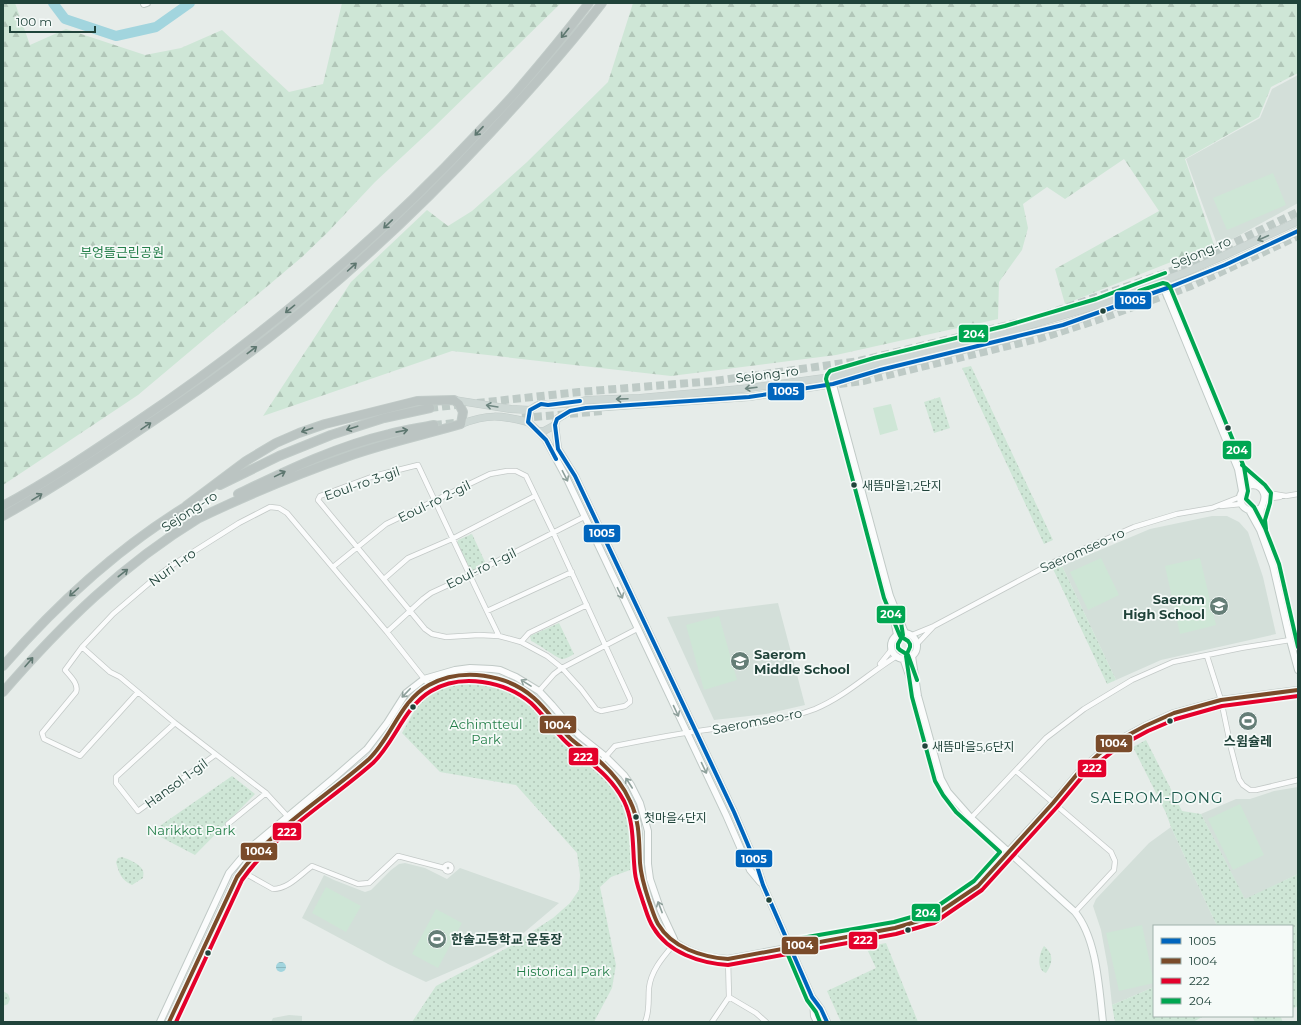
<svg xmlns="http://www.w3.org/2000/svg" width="1301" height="1025" font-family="Montserrat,'Noto Sans KR',sans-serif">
<defs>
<pattern id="forest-firs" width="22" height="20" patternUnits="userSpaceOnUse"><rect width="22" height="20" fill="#cee6d6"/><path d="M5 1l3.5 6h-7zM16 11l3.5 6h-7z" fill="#b1c6b8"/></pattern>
<pattern id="park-dots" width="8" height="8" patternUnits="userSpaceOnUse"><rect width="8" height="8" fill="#cee6d6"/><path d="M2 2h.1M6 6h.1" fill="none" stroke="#b1c6b8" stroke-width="1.8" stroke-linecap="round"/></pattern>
<pattern id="water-rules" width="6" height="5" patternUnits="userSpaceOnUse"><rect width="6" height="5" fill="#a2d5de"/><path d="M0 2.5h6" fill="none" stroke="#8bb8bf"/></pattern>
</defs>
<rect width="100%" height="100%" fill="#e6ece9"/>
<path fill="#d3dfd9" d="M 1298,75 L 1298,203 L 1218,247 L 1186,159 L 1260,118 L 1272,89 Z
M 1212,516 L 1227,516 L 1239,522 L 1248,532 L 1263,577 L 1276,634 L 1161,660 L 1116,680 L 1062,566 L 1150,529 Z
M 778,603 L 805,705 L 766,714 L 714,720 L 667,617 Z
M 1298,787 L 1298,874 L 1245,900 L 1201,814 L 1236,799 L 1250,799 L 1274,791 Z
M 1171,827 L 1217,926 L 1154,926 L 1154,987 L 1112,1005 L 1108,968 L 1101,930 L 1093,906 L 1096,899 L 1149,843 Z
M 405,863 L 425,868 L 447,879 L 460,868 L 559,903 L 513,942 L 479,959 L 426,982 L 390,965 L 302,918 L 324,875 L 334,880 L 365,892 L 371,890 L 391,870 L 399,864 Z
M 289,1015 L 302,1016 L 302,1022 L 271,1022 L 273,1018 Z"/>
<path fill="#cee6d6" d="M 1273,173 L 1286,205 L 1227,230 L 1213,198 Z
M 891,404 L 898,430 L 880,435 L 873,408 Z
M 1101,558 L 1119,595 L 1088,610 L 1070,572 Z
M 1200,558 L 1216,625 L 1180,634 L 1165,566 Z
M 719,616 L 737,680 L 704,690 L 686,625 Z
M 1240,804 L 1264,855 L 1233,870 L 1208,819 Z
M 326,887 L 361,906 L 346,932 L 312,913 Z
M 436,909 L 462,923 L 438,968 L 412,954 Z
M 1142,925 L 1154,983 L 1119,991 L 1106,933 Z"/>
<path fill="url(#forest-firs)" d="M 3,3 L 15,3 L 30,45 L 66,29 L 145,55 L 181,48 L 222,30 L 289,92 L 323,84 L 342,3 L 561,3 L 433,128 L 375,182 L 328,232 L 302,257 L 138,395 L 3,485 Z
M 633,3 L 1298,3 L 1298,73 L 1271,87 L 1259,117 L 1185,159 L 1214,245 L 1065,304 L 1055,269 L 1159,211 L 1124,159 L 1065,199 L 1047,187 L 1023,204 L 1028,228 L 1022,250 L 999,282 L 998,319 L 836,355 L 671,376 L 452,351 L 263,416 L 351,282 L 427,210 L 448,226 L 472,211 L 527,162 L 608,82 Z"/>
<path fill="url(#park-dots)" d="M 971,366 L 1053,540 L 1044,544 L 962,368 Z
M 940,397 L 950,428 L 934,433 L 924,402 Z
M 472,534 L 486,564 L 472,571 L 469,570 L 457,544 L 458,540 Z
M 1062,566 L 1116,680 L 1107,684 L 1053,569 Z
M 559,623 L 574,654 C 570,656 566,659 562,659 C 558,659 537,643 531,641 L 530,636 Z
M 460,681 L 498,683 L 529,697 L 556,734 L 575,753 L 605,777 L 616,791 L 631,820 L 630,870 L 611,877 L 600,887 L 616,965 L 612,988 L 594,1022 L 412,1022 L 436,986 L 507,948 L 553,918 L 570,903 L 579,890 L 580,875 L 577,853 L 516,785 L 440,772 L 402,733 L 419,703 L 435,688 Z
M 1146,740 L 1182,811 L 1201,814 L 1245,899 L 1298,874 L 1298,1006 L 1292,1009 L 1292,926 L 1217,926 L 1171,827 L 1166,813 L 1133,747 Z
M 232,776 L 255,794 L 195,855 L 151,832 Z
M 122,857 C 128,859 141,864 143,871 C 144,874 143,876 143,878 L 132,885 C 121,880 119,873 116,862 L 118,858 Z
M 886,943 L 918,1022 L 873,1022 L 872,1021 L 869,1022 L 841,1022 L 827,991 L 876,968 L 866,947 Z
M 1044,946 C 1054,954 1053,963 1046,973 C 1036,970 1039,953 1044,946 Z
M 1154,987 L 1154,1016 L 1204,1016 L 1193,1022 L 1115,1022 L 1112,1005 Z
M 3,991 L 8,994 L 10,999 L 8,1004 L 3,1006 Z
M 1252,1016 L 1280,1016 L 1283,1022 L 1255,1022 Z"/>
<path fill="url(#water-rules)" d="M276 967a5 5 0 1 1 10 0a5 5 0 1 1-10 0Z"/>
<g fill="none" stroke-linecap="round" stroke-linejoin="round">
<path stroke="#a2d5de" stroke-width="10" d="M 53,3 L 65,19 L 116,36 L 156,27 L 190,3"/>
<path stroke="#becac6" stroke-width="8" stroke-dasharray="8 4" stroke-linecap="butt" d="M 839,384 L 863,381 L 1041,338 L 1097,320 L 1191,286 L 1298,236
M 477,403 L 579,392 L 714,381 L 859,361 L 1033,319 L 1183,267 L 1298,212
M 430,408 L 464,404
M 522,418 L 603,411
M 434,425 L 455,423"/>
<defs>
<path id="street" d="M 1263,492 L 1286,496 L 1298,494
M 1265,499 L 1280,497
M 1221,506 L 1241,504
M 333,567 L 386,524 L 490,474 L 507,471 L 516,471 L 526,476 L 553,532 L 630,699 L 630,702 L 625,706 L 601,711 L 596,709 L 581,689 L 562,668 L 547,656 L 521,642 L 499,636 L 479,635 L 446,637 L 432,634 L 425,629 L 318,500 L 320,496 L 374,476 L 418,465 C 445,522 471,579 499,636
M 384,579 L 408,558 L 452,539 L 535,496
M 487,611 L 572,572
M 387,632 L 423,599 L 431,593 L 470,575 L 584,517
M 912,635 L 934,626 L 1056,561 L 1134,527 L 1177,514 L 1212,508 L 1240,497
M 521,642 L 529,633 L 587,605
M 917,644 L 933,627
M 82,647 L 110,672 L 120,677 L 175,723 L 266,793 L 289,818
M 1207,656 L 1221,700 L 1231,748 L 1239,779 L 1243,785 L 1250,790 L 1256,790 L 1298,780
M 880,664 L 892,649
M 539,691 L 554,674 L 562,668 L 637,629
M 138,692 L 80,756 L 44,739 L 42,733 L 76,692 C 79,684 70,676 65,670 L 82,647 L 113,614 L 155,578 L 174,564 L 239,523 L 270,507 L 279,508 L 287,513 L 387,632 L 429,685
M 175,723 L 116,777 L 116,783 L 138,811 L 215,755
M 600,763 L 615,746 C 645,740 675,734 705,730 C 741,725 781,722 815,709 C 846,696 869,673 897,656
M 1016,771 L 1111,852 L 1115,861 L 1114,870 L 1075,912
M 971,818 L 1046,738 L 1084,709 L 1132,680 L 1173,662 L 1241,648 L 1290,640
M 228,824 L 266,793
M444.5 868a3.5 3.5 0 1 1 7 0a3.5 3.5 0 1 1-7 0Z
M 241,871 L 273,889 C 288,889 300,875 312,866 L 358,884 L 369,883 L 398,856 L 444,868
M 729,997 L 756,1013 L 766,1022
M 645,1022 C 650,1011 648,1000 649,988 C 651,970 664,956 675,943
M 712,1022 L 729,997 L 728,959"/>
<path id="secondary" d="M 144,4 L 147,3
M 1161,281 L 1238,469 L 1242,491
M 832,381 L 890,596 L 905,633
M 555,425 L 558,449 L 575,476 L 734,812 L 757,866 L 763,885 L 812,997 L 821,1009 L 827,1022
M 538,431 L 546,440 L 567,479 L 726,815 L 750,870 L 760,882
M 1238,469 L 1255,485
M 1249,510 L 1260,530 L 1273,566 L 1290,640 L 1298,670
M 1260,528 C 1260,522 1260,516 1261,509 C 1262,504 1266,500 1264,494 C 1260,480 1242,484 1240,497 C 1240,509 1252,515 1262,507
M 892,609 L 897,635
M891 646a13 13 0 1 1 26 0a13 13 0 1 1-26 0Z
M 912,656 L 918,696 L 941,779 L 948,792 L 971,818 L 1075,912 C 1097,939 1099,988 1103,1022
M 903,658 L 912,684 L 916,693
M 813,999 L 814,1016 L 817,1022
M 160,1022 L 229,873 L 250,848 L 335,777 L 367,749 L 387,723 L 406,693 L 424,679 L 455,670 L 470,668 L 492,669 L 500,670 L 516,677 L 539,691 L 552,705 L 569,725 L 580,736 L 605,756 L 624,775 L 631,785 L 640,803 L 648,831 L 648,864 L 650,879 L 661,911 L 674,939
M 169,1022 L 237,877 C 260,839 311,806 346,778 C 354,771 364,764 372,756 C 394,735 400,701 429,685 C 459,668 508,674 534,698 C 546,709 555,724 568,736 C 577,745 587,751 597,759 C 611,772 623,785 631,803 C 642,825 638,848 641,872 C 642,881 645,891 649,900 C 652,911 655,922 662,930 C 679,950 703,958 728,959 L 895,928 L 932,917 L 978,886 L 1008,852 L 1053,803 L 1078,773 L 1099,754 L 1117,741 L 1145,726 L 1174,713 L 1221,700 L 1298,690"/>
<path id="primary" d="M 1298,221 L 1225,255 L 1186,272 L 1098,305 L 1007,332 L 875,364 L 832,377 L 741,389 L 640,398 L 586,400 L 575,403 L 548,405 L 541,404 L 536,406 L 530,410 L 528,422 L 538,431 L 544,431 L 555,425 L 557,419 L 570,411 L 577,409 L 749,397 L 833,384 L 880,370 L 1008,339 L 1063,325 L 1170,287 L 1225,265 L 1298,231
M 454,400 L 511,409 L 530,410
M 461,424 C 488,414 500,415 528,422"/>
<path id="highway" d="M 220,485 L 279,456 L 331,435 L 384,418 L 430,408
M 238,494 C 286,471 337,446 389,434 C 404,430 419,428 434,425
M 3,506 C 49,481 92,452 135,423 C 258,340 373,245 475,136 C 489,121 504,106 517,91 C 542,62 566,33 589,3
M 186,506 L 246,461 L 276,443 L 299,433 L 325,424 L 417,401 L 454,400 L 459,404 L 463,412 L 461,424 C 423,435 386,443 349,456 C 297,474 245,496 195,520
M 3,516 C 49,490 94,461 138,431 C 199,391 259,348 314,301 C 376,249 435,192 490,133 C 529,91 567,49 602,3
M 3,666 C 57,604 119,547 190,504
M 3,692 C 62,624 122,565 199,518"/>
</defs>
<use href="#street" stroke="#c3c9c7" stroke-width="6"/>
<use href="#secondary" stroke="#c1cac7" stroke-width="8"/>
<use href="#primary" stroke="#c1cbc8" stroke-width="8"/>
<use href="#highway" stroke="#c1cbc8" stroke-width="10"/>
<use href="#street" stroke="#fbfcfc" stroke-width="4.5"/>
<use href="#secondary" stroke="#fbfcfc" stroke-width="6"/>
<use href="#primary" stroke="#ced8d5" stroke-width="7"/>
<use href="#highway" stroke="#bbc4c2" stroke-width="8"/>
<defs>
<path id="bus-1" d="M 556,459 L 546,440 L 528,422 L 530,410 L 541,404 L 548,405 L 580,401
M 827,1022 L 821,1009 L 812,997 L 763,885 L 757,866 L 734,812 L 575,476 L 558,449 L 555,425 L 557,419 L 570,411 L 586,408 L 749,397 L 833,384 L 880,370 L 1063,325 L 1170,287 L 1225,265 L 1298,231"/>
<path id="bus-2" d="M 169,1022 L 237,877 C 272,828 325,798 369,759 C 392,737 400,701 429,685 C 462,667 507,674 534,698 C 548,710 557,726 571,739 C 579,746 588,752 597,759 C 611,771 623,785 630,801 C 640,821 639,842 640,863 C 641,877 645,889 649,901 C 652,909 654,917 658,924 C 672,948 702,957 728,959 L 895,928 L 932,917 L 978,886 L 1053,803 L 1078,773 L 1099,754 L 1117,741 L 1145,726 L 1174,713 L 1221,700 L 1298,690"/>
<path id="bus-3" d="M 176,1022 L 242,880 C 277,831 329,802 373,763 C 395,742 404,707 431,691 C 461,673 505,681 531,703 C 544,715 554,731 567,743 C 589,763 609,773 624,801 C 635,824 632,848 635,873 C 636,883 640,892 643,902 C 646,910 648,919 653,927 C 668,953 700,963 728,965 L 896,934 L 934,923 L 982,890 L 1057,807 L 1082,777 L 1103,759 L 1120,746 L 1148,731 L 1176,719 L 1222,706 L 1298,696"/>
<path id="bus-4" d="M 1139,291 L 1163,283 L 1167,284 L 1170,287 L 1244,467 L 1248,491 L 1246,499 L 1254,507 L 1265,528 L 1279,564 L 1298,647
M 1242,465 L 1265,485 L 1271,493 L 1270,503 L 1265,520 L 1266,529
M 899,610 L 903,635 L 898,644 L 898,648 L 900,650 L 908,655 L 917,680
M 820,1022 L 816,1012 L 807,1000 L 785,948 L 787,942 L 790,940 L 894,922 L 929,912 L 974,881 L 1000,852 L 956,812 L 943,795 L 935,781 L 912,697 L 906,656 L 910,647 L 910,644 L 908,641 L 900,636 L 884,598 L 826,379 L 827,375 L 830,371 L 874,358 L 1005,326 L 1096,299 L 1165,273"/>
</defs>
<use href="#bus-1" stroke="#f5faf8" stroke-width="7"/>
<use href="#bus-2" stroke="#f5faf8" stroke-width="7"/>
<use href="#bus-3" stroke="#f5faf8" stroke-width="7"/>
<use href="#bus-4" stroke="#f5faf8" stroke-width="7"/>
<use href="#bus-1" stroke="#0065bd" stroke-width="4"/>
<use href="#bus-2" stroke="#7a4b2a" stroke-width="4"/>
<use href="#bus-3" stroke="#e4002b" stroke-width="4"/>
<use href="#bus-4" stroke="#00a651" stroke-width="4"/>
</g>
<defs><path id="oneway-shaft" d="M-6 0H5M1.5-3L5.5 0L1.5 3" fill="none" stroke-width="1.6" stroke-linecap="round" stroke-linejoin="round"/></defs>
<g stroke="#5e7770">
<use href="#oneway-shaft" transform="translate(565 33) rotate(129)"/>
<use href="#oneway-shaft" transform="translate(479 131) rotate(133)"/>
<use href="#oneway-shaft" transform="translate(388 224) rotate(136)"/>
<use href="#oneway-shaft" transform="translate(352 267) rotate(-42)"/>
<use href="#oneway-shaft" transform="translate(290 309) rotate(141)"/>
<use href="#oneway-shaft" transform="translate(252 350) rotate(-37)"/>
<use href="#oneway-shaft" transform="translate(146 426) rotate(-34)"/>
<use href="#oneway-shaft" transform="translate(352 428) rotate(162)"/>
<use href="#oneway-shaft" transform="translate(307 430) rotate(161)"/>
<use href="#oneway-shaft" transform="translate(402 431) rotate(-11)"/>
<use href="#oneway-shaft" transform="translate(280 474) rotate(-26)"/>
<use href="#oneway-shaft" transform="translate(37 497) rotate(-32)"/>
<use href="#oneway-shaft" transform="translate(123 573) rotate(-38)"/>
<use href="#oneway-shaft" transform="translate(74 592) rotate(138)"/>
<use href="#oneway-shaft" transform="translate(29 662) rotate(-49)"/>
</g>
<g stroke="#6e8680">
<use href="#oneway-shaft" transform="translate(1263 238) rotate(156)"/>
<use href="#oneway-shaft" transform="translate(751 388) rotate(173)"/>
<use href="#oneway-shaft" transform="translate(622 399) rotate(178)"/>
<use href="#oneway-shaft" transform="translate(492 406) rotate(-171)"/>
</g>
<g stroke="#8ea09b">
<use href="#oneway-shaft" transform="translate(565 476) rotate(63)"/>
<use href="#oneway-shaft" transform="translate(620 593) rotate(64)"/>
<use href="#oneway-shaft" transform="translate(526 683) rotate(-148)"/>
<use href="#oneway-shaft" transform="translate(406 693) rotate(134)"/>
<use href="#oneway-shaft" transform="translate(676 711) rotate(65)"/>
<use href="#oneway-shaft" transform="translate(704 768) rotate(65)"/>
<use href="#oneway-shaft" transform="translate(629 783) rotate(-123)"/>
<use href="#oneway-shaft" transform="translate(660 907) rotate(-111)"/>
</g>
<defs>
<symbol id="school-disc" viewBox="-11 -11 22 22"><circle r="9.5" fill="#657e77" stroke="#f5faf8"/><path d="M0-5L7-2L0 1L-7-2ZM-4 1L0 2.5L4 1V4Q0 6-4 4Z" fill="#fff"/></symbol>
<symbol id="stadium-disc" viewBox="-11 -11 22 22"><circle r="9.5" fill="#657e77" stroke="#f5faf8"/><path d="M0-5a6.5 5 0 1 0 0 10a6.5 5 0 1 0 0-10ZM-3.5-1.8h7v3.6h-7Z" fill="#fff"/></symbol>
</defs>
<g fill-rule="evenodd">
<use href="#school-disc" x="1208" y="595" width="22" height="22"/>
<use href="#school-disc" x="729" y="650" width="22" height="22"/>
<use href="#stadium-disc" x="1237" y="710" width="22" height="22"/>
<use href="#stadium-disc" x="426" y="928" width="22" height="22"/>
</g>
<g fill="#20433a" stroke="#f5faf8" stroke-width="1.5">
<circle cx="1103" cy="311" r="3.5"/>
<circle cx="1228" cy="428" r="3.5"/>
<circle cx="854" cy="485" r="3.5"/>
<circle cx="413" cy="707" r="3.5"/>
<circle cx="1170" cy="721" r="3.5"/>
<circle cx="925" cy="746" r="3.5"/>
<circle cx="636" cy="817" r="3.5"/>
<circle cx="769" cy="900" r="3.5"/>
<circle cx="908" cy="930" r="3.5"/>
<circle cx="208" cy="953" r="3.5"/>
</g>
<g text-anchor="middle" stroke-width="3.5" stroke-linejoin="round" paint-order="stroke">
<g font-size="12" fill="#20433a" stroke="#f5faf8" text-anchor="start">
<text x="862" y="490">새뜸마을1,2단지</text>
<text x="932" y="751">새뜸마을5,6단지</text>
<text x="644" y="822">첫마을4단지</text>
</g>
<g font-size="13" fill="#257f4a" stroke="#f5faf8">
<text x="122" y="257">부엉뜰근린공원</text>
<text x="486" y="729">Achimtteul<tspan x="486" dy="15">Park</tspan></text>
<text x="191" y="835">Narikkot Park</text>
<text x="563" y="976">Historical Park</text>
</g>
<g font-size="13" fill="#20433a" stroke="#f5faf8">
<text transform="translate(1201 252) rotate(-23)" y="5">Sejong-ro</text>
<text transform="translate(767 374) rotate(-7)" y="5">Sejong-ro</text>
<text transform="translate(362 483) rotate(-19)" y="5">Eoul-ro 3-gil</text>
<text transform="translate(434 501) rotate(-26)" y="5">Eoul-ro 2-gil</text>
<text transform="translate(189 511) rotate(-33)" y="5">Sejong-ro</text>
<text transform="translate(1082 550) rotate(-24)" y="5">Saeromseo-ro</text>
<text transform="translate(172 567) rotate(-36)" y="5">Nuri 1-ro</text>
<text transform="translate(481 568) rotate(-26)" y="5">Eoul-ro 1-gil</text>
<text transform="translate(757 721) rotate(-11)" y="5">Saeromseo-ro</text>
<text transform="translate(176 783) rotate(-36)" y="5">Hansol 1-gil</text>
</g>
<g font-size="13" font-weight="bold" fill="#20433a" stroke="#f5faf8" text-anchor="start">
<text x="1205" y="604" text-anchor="end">Saerom<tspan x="1205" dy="15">High School</tspan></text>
<text x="754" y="659">Saerom<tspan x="754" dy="15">Middle School</tspan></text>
<text x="1248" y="746" text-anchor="middle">스윔슐레</text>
<text x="451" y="944">한솔고등학교 운동장</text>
</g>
<g font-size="15" letter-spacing="1" fill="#19584a" stroke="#f5faf8">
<text x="1157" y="803">SAEROM-DONG</text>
</g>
</g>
<g stroke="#f5faf8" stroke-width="1.5">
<rect x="1114" y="291" width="38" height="19" rx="4" fill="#0065bd"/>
<rect x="958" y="324" width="31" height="19" rx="4" fill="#00a651"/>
<rect x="767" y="382" width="38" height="19" rx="4" fill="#0065bd"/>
<rect x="1222" y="440" width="30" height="20" rx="4" fill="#00a651"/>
<rect x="583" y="524" width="38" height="19" rx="4" fill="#0065bd"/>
<rect x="876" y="605" width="30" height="19" rx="4" fill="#00a651"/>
<rect x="539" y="715" width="38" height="19" rx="4" fill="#7a4b2a"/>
<rect x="1095" y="734" width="38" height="19" rx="4" fill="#7a4b2a"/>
<rect x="568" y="747" width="31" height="19" rx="4" fill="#e4002b"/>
<rect x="1077" y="759" width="30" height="19" rx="4" fill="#e4002b"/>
<rect x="272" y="822" width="30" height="19" rx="4" fill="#e4002b"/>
<rect x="240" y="842" width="38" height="19" rx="4" fill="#7a4b2a"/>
<rect x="735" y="849" width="38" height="19" rx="4" fill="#0065bd"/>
<rect x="911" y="903" width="30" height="19" rx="4" fill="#00a651"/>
<rect x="848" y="931" width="30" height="19" rx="4" fill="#e4002b"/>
<rect x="781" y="936" width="38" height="19" rx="4" fill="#7a4b2a"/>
</g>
<g font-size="11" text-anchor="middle" font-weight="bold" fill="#fff">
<text x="1133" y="304">1005</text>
<text x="974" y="338">204</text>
<text x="786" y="395">1005</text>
<text x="1237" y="454">204</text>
<text x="602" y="537">1005</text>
<text x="891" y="618">204</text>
<text x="558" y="729">1004</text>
<text x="1114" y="747">1004</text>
<text x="583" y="761">222</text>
<text x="1092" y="772">222</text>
<text x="287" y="836">222</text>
<text x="259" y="855">1004</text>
<text x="754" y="863">1005</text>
<text x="926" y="917">204</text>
<text x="863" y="944">222</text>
<text x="800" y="949">1004</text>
</g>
<rect width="1301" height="1025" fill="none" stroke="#20433a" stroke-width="8"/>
<rect x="1153" y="925" width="140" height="92" fill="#f5faf8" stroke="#a0b1ac"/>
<rect x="1161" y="938" width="20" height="6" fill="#0065bd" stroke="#a0b1ac"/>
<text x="1189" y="945" font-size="12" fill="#20433a">1005</text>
<rect x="1161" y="958" width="20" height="6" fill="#7a4b2a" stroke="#a0b1ac"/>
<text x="1189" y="965" font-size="12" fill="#20433a">1004</text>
<rect x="1161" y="978" width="20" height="6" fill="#e4002b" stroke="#a0b1ac"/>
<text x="1189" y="985" font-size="12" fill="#20433a">222</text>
<rect x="1161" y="998" width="20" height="6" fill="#00a651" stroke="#a0b1ac"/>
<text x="1189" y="1005" font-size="12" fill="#20433a">204</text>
<path d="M10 26v6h85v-6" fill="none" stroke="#20433a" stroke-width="2"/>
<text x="16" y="26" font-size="12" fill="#20433a" stroke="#f5faf8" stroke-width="3" paint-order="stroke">100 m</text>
</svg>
